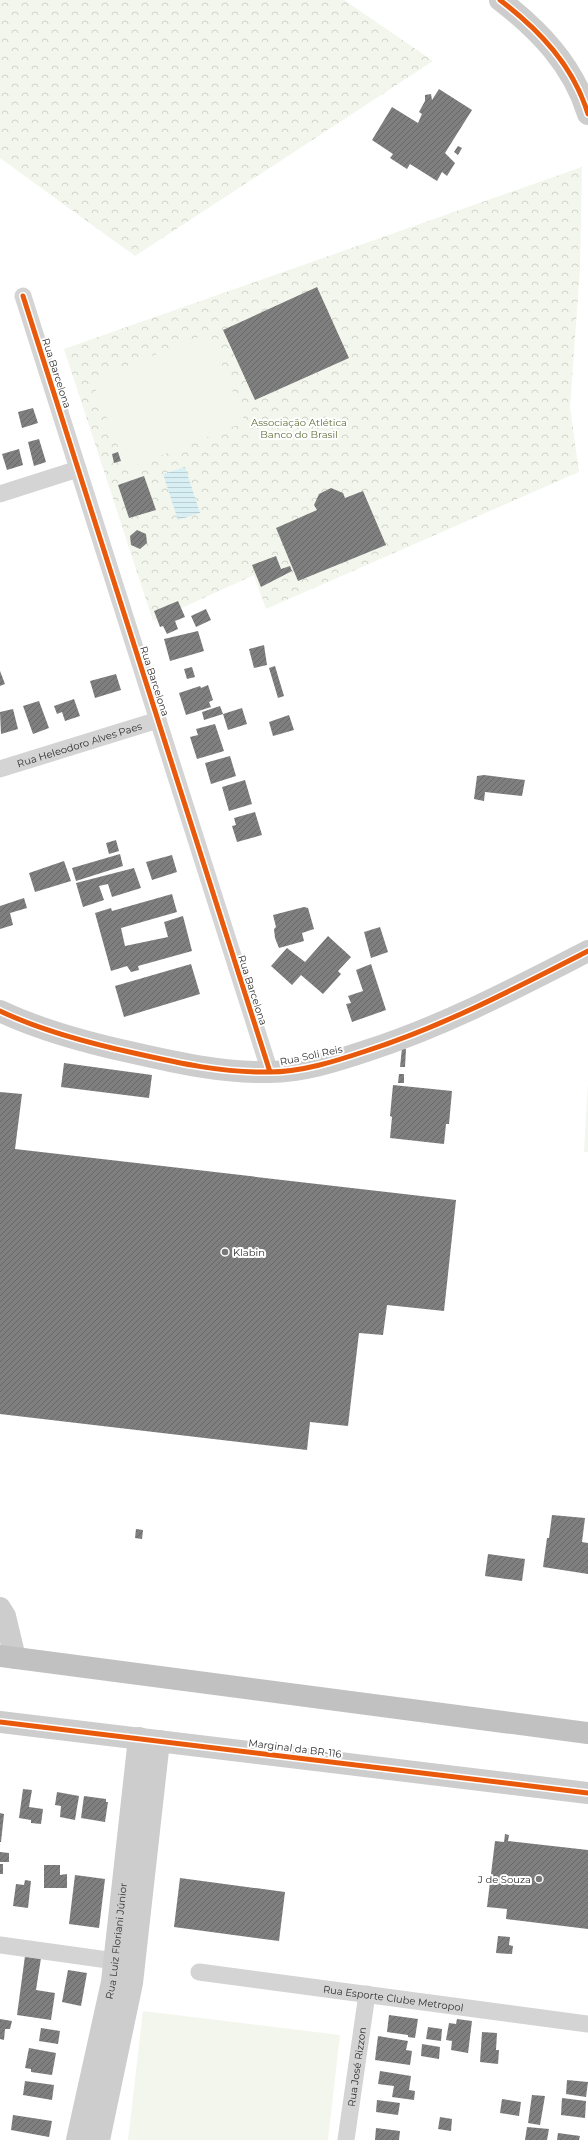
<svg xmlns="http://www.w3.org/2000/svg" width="588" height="2140" font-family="Montserrat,sans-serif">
<defs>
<pattern id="forest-crowns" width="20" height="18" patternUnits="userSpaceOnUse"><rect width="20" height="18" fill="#f3f6ec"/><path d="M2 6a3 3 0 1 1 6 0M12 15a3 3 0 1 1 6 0" fill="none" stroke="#d1d3cb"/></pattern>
<pattern id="water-rules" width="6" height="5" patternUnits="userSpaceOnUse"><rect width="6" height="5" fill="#d8eff4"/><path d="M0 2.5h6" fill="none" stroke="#bacdd2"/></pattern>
<pattern id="building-hatch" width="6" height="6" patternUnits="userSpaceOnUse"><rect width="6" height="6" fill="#7f7f7f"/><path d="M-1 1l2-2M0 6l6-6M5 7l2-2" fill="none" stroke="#686868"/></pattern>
</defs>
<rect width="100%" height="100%" fill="#fff"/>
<path fill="url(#forest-crowns)" d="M 0,0 L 344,0 L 433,61 L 135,256 L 0,158 Z
M 582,167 L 580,269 L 570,407 L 579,472 L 266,609 L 254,575 L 153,621 L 64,349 Z"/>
<path fill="#f3f6ec" d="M 209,333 L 245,422 L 127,469 L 92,380 Z
M 588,1083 L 588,1152 L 584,1152 Z
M 143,2011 L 340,2035 L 328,2140 L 128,2140 Z"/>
<path fill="url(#water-rules)" d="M 185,467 L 200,513 L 178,520 L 163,474 Z"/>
<path fill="url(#building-hatch)" d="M 439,89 L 472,110 L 445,153 L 455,163 L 447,176 L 442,172 L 437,181 L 410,164 L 407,169 L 390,158 L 393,154 L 372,140 L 392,107 L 418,123 L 422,114 L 419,112 L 425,101 L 425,95 L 431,94 L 432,100 Z
M 458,146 L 462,148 L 458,155 L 454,152 Z
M 317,287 L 349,358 L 255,400 L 223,330 Z
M 33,408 L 38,423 L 22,428 L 18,412 Z
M 39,439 L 46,462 L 34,466 L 28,442 Z
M 19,449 L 23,465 L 7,470 L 2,454 Z
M 118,452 L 121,461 L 114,463 L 112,454 Z
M 144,476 L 156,510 L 129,518 L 118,485 Z
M 331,488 L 343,493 L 345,498 L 363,491 L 386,545 L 298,581 L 276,528 L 317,510 L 314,505 L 319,494 Z
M 137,530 L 146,534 L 147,543 L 140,549 L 131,545 L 130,536 Z
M 276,556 L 281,569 L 290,566 L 292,571 L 261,587 L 252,565 Z
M 178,601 L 185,617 L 175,621 L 178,629 L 167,634 L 163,626 L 160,627 L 154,611 Z
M 206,609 L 211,620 L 196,627 L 191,616 Z
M 198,631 L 204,651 L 170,661 L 164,639 Z
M 264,645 L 267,665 L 254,668 L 249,649 Z
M 275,666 L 284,696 L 278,698 L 269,668 Z
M 192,667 L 195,677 L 187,679 L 184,669 Z
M 0,671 L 5,684 L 0,686 Z
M 116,674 L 121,690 L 95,698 L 90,681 Z
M 208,685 L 213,700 L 209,702 L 211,707 L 186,715 L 179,693 L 200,686 L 201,688 Z
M 74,699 L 80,716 L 65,721 L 62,712 L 57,714 L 54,706 Z
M 39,701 L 49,728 L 33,734 L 23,706 Z
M 220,706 L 223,714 L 242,708 L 247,724 L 228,730 L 223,714 L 204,720 L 202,712 Z
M 13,709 L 18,729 L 1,734 L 0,712 Z
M 289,715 L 294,730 L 273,736 L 269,722 Z
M 215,724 L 224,751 L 197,759 L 190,737 L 198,735 L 196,729 Z
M 230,756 L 236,776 L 211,784 L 205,763 Z
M 484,775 L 525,780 L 522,796 L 485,792 L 484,801 L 474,799 L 477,776 Z
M 245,780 L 252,804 L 229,811 L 222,787 Z
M 255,812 L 262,835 L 237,842 L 232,826 L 236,825 L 234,818 Z
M 116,840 L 119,851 L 109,854 L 106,843 Z
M 120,854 L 123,866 L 76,881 L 72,868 Z
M 172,855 L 177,872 L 152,880 L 146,862 Z
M 64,861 L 71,881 L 35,892 L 29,873 Z
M 134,868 L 141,888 L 112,897 L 108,884 L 99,886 L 104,900 L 83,907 L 76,883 Z
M 172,894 L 177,912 L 121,928 L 125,946 L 168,937 L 164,922 L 183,916 L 192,951 L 138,966 L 139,970 L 131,972 L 127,966 L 111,971 L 95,913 L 111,908 L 112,911 Z
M 24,898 L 27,908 L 10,913 L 13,925 L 0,929 L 0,906 Z
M 304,907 L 308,908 L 314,929 L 302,933 L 304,941 L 279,948 L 275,938 L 274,929 L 276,927 L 273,915 Z
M 380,927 L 388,952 L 371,958 L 364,932 Z
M 328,936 L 351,957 L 338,971 L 341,974 L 323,994 L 301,975 L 292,985 L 271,966 L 287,948 L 305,962 Z
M 191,964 L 200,994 L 124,1017 L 115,986 Z
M 371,964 L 386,1010 L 352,1022 L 346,1004 L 351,1003 L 348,996 L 363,991 L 356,970 Z
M 402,1048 L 406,1049 L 405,1067 L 400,1067 Z
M 64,1063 L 152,1075 L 149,1098 L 61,1087 Z
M 399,1074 L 404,1074 L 404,1083 L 398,1083 Z
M 393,1085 L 452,1091 L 449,1124 L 446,1124 L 444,1144 L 390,1138 L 392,1117 L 390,1116 Z
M 0,1092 L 22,1094 L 15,1149 L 456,1200 L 444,1311 L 387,1305 L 383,1335 L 359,1333 L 348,1426 L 310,1422 L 307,1450 L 0,1414 Z
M 552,1515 L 585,1518 L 582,1542 L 588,1543 L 588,1574 L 543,1567 L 547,1538 L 549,1538 Z
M 136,1529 L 143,1530 L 142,1539 L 135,1538 Z
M 488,1554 L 525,1559 L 522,1581 L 485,1576 Z
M 23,1789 L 32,1790 L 29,1807 L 43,1809 L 41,1824 L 31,1823 L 31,1820 L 19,1818 Z
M 57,1792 L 79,1796 L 75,1820 L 60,1817 L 61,1806 L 55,1805 Z
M 84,1796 L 106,1799 L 106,1802 L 108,1802 L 105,1822 L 81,1818 Z
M 0,1813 L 4,1814 L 1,1842 L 0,1842 Z
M 505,1834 L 509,1835 L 508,1841 L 588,1850 L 588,1929 L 506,1919 L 507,1909 L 487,1907 L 495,1841 L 504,1842 Z
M 0,1852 L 9,1853 L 9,1862 L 0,1862 Z
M 0,1864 L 3,1864 L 3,1874 L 0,1874 Z
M 44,1865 L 60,1865 L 60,1875 L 67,1874 L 67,1888 L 44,1888 Z
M 75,1875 L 105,1879 L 99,1928 L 69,1924 Z
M 180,1878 L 285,1892 L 279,1941 L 174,1927 Z
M 25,1880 L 31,1881 L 28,1908 L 13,1906 L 16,1884 L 24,1885 Z
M 498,1936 L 510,1937 L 509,1945 L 513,1946 L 512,1954 L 496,1953 Z
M 25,1956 L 41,1958 L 36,1990 L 55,1993 L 51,2020 L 17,2015 Z
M 68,1970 L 87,1973 L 81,2006 L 62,2002 Z
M 389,2015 L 418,2019 L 415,2038 L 408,2037 L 408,2035 L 387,2032 Z
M 0,2019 L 12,2021 L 10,2029 L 5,2029 L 4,2040 L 0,2039 Z
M 457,2019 L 472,2021 L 468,2053 L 451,2050 L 452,2041 L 446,2040 L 449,2023 L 456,2024 Z
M 428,2027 L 442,2029 L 441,2041 L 426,2039 Z
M 41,2028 L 60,2031 L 58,2044 L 39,2041 Z
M 482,2032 L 497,2033 L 496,2050 L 499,2050 L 498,2064 L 480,2062 Z
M 378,2036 L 408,2041 L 406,2050 L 412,2051 L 410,2065 L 375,2060 Z
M 422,2044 L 440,2047 L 439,2059 L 421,2056 Z
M 29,2048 L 56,2053 L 52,2075 L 31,2072 L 31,2069 L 25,2068 Z
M 380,2071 L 411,2076 L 409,2090 L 415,2091 L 414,2100 L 392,2097 L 394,2086 L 378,2084 Z
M 567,2080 L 588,2082 L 586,2097 L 566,2094 Z
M 25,2081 L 54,2085 L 52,2100 L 23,2095 Z
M 532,2095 L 545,2096 L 540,2125 L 528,2123 Z
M 562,2098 L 586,2101 L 585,2118 L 561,2115 Z
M 502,2099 L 521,2102 L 519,2116 L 500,2113 Z
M 377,2100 L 400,2103 L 398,2115 L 376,2112 Z
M 13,2115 L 52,2121 L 49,2137 L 11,2130 Z
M 440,2117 L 452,2119 L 451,2131 L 438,2129 Z
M 527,2127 L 549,2129 L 547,2140 L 525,2140 Z
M 376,2128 L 400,2131 L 399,2140 L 375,2140 Z
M 558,2133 L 580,2136 L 579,2140 L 557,2140 Z"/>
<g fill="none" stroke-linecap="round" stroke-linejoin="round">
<g stroke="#d4d4d4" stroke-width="17">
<path d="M 23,296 L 270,1072"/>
<path d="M 0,494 L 78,469"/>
<path id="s1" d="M 0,769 L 158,720"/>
<path d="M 0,1945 L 115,1961"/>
<path id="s2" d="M 199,1972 L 588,2024"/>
<path id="s3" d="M 346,2140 L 367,1994"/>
</g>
<g stroke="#cdcdcd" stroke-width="22">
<path d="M 500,0 C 539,30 573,65 588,114"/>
<path d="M 0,1011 C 42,1031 88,1043 134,1053 C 178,1063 223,1073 269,1072 C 302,1072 336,1061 366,1051 C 444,1026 516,988 588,951"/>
<path d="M 0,1608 L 5,1616 L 15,1658"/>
<path d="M 0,1722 L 588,1793"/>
<path id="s4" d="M 77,2140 L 112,1982 L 139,1738"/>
<path d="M 99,2140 L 132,1983 L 159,1741"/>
</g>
<path stroke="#c1c1c1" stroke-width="22" d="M 0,1656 L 588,1733"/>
<defs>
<path id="cycleway" d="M 500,0 C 539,30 573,65 588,114
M 23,296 L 270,1072
M 0,1011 C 42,1031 88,1043 134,1053 C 178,1063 223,1073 269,1072 C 302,1072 336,1061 366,1051 C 444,1026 516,988 588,951
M 0,1722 L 588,1793"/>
</defs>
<use href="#cycleway" stroke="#fff" stroke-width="8"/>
<use href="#cycleway" stroke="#e8590c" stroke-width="5"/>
</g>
<g fill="#787878" stroke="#fff" stroke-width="1.5">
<circle cx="225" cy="1252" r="4"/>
<circle cx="539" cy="1879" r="4"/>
</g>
<g text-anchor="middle" stroke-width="4" stroke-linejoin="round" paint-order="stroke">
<g font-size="10" fill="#2f2f2f" stroke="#fff">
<text transform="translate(57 373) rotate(72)" y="4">Rua Barcelona</text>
<text transform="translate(155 681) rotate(72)" y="4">Rua Barcelona</text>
<text dy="4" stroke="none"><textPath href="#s1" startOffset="83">Rua Heleodoro Alves Paes</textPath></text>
<text transform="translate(253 990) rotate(72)" y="4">Rua Barcelona</text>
<text transform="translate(311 1055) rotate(-12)" y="4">Rua Soli Reis</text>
<text transform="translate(295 1748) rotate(7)" y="4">Marginal da BR-116</text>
<text dy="4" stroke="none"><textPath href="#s4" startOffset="203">Rua Luiz Floriani Júnior</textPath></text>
<text dy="4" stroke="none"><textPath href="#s2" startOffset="196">Rua Esporte Clube Metropol</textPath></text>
<text dy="4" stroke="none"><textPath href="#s3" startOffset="74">Rua José Rizzon</textPath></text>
</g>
<g font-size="10" fill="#5e6f39" stroke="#fff">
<text x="299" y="426">Associação Atlética<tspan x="299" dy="12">Banco do Brasil</tspan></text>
</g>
<g font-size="10" fill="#2f2f2f" stroke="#fff" text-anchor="start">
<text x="233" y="1256">Klabin</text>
<text x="531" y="1883" text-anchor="end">J de Souza</text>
</g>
</g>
</svg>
